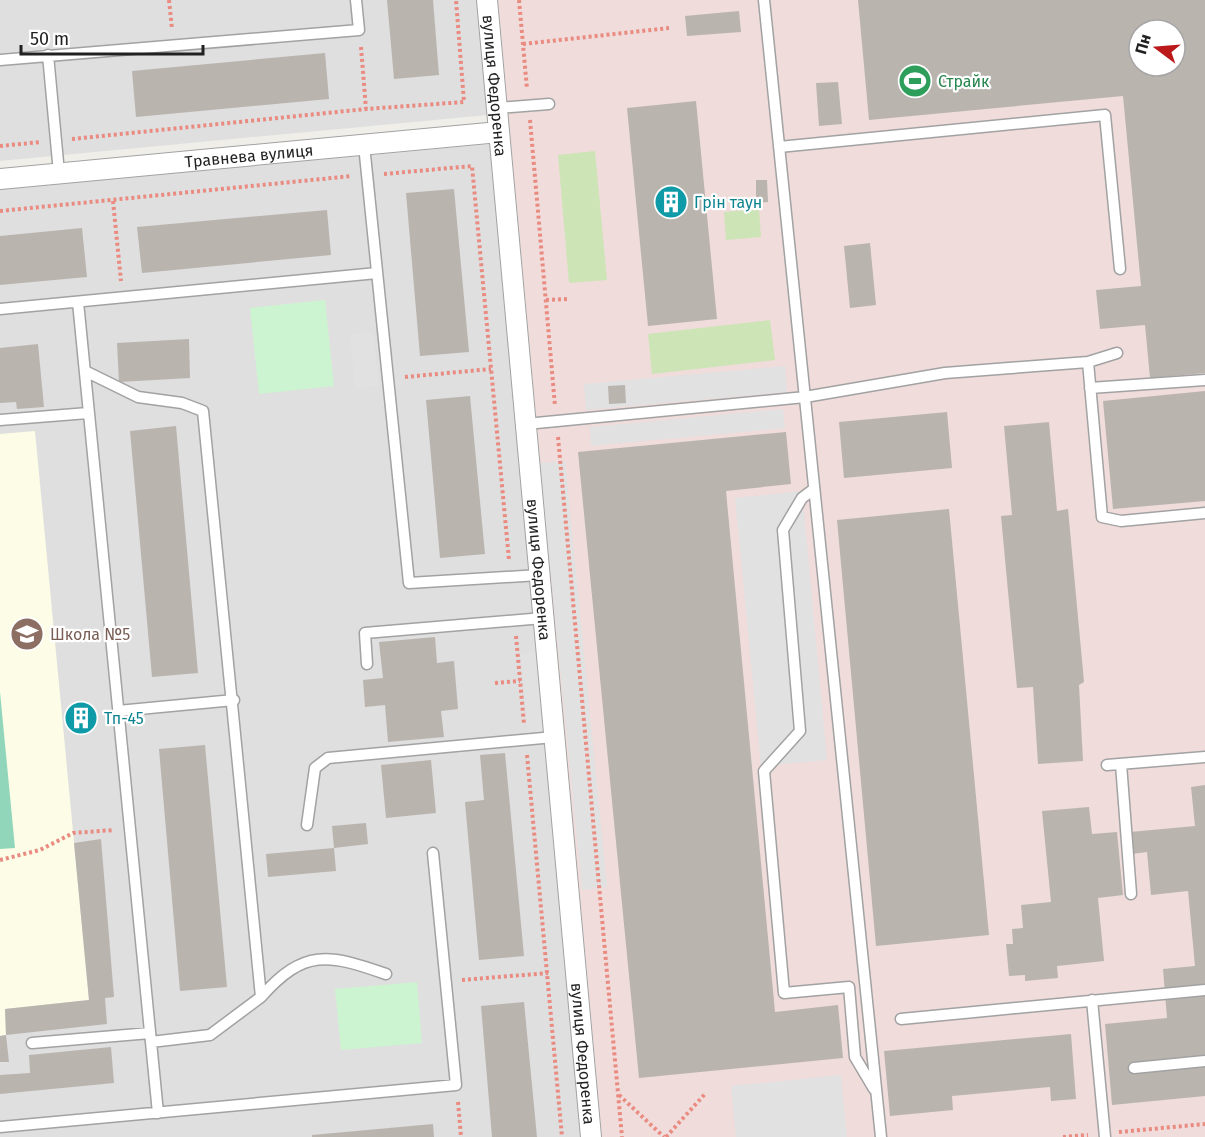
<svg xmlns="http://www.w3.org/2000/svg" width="1205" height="1137" font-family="'Fira Sans',sans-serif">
<rect width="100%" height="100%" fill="#f0eee9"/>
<path fill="#dfdfdf" d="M 0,0 L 477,0 L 488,115 L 0,161 Z
M 491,144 L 581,1137 L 0,1137 L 0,189 Z"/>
<path fill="#efdcdb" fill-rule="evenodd" d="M 498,0 L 1205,0 L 1205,1137 L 602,1137 ZM 1139,30 L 1175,30 L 1175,66 L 1139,66 Z"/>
<path fill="#fcfce7" d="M 35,431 L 89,1000 L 5,1009 L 6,1035 L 0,1036 L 0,434 Z"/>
<path fill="#cde4b6" d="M 595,151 L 607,280 L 569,283 L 558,155 Z
M 759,209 L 761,237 L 726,240 L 724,212 Z
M 770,320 L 775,360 L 652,374 L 648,334 Z"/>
<path fill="#cdf4d0" d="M 325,300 L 334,386 L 259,394 L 250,308 Z
M 417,982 L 422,1043 L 341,1050 L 335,989 Z"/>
<path fill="#91d6bb" d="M 0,692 L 15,848 L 0,849 Z"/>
<path fill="#e1e1e1" d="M 373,332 L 379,386 L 355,389 L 350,334 Z
M 785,366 L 787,392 L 586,410 L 584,384 Z
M 783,409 L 785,428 L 591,446 L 590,427 Z
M 565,461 L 607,887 L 582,890 L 540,463 Z
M 802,491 L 827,760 L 761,766 L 735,498 Z
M 537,652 L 544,734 L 528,736 L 521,654 Z
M 841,1075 L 847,1137 L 736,1137 L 731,1086 Z"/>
<path fill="#bab4af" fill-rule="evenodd" d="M 387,0 L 433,0 L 439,75 L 394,79 Z
M 858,0 L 1205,0 L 1205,373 L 1150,378 L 1145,325 L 1100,329 L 1096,290 L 1141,286 L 1123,96 L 869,120 ZM 1139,30 L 1175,30 L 1175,66 L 1139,66 Z
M 739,11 L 741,32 L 687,36 L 685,16 Z
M 325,53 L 329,99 L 136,117 L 132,71 Z
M 838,82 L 842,124 L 819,126 L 816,83 Z
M 696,101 L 717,319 L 648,326 L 627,108 Z
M 756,180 L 767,180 L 768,202 L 756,203 Z
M 454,189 L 469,352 L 420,356 L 406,193 Z
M 327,210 L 331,255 L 142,273 L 137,227 Z
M 82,228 L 87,277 L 0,285 L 0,236 Z
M 870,243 L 876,305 L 850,308 L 844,246 Z
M 189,339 L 190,378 L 119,382 L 117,343 Z
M 38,344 L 44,407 L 17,409 L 16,402 L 0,403 L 0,348 Z
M 625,385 L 626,403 L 609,404 L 608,386 Z
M 1205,391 L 1205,501 L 1113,509 L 1103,401 Z
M 470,396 L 485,554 L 440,558 L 426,400 Z
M 947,412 L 952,468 L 844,478 L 839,422 Z
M 1049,422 L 1057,511 L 1068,509 L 1084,682 L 1079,685 L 1083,761 L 1038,764 L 1033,687 L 1017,688 L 1001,516 L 1012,515 L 1004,426 Z
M 176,426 L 198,673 L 152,677 L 130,431 Z
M 786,432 L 791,484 L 726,491 L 775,1012 L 838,1005 L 843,1058 L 639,1078 L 578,452 Z
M 949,509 L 989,935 L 876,946 L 837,520 Z
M 435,637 L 437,663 L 454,661 L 458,709 L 441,711 L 444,737 L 388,742 L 385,705 L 365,707 L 363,680 L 383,678 L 379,642 Z
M 91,706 L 93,727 L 71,729 L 69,708 Z
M 205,745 L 227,987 L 180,991 L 159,749 Z
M 505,753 L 524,956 L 479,960 L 465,802 L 484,800 L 480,755 Z
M 431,760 L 436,813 L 386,818 L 381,765 Z
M 1205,785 L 1205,1096 L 1112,1105 L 1105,1024 L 1167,1018 L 1163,969 L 1195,966 L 1188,891 L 1151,895 L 1147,852 L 1132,854 L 1130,832 L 1195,826 L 1191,787 Z
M 1089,807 L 1092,834 L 1117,832 L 1123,895 L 1098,898 L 1104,961 L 1057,966 L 1058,978 L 1025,981 L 1025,975 L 1009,976 L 1006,944 L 1013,944 L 1012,929 L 1023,928 L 1021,905 L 1051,902 L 1042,811 Z
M 366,823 L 368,844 L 334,848 L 336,871 L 268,877 L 266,854 L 334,848 L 332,826 Z
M 101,839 L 114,997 L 105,998 L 107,1024 L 6,1035 L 5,1009 L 89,1000 L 74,843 Z
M 524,1002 L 537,1137 L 492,1137 L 481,1006 Z
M 1071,1034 L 1076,1099 L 1051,1101 L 1050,1087 L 952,1096 L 953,1110 L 890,1116 L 884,1051 Z
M 6,1035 L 9,1062 L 0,1062 L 0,1036 Z
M 111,1047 L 114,1083 L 0,1094 L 0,1075 L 30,1073 L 29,1055 Z
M 433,1124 L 434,1137 L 312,1137 L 312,1135 Z"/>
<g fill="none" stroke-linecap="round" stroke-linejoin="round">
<defs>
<path id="lane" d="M 764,0 L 881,1137
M 48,55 L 59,173
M 0,60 L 359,30 L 356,0
M 497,108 L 549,104
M 364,145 L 409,583 L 539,575
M 779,147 L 1105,115 L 1120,269
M 78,302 L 158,1113
M 0,309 L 377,273
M 1088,362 L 1102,517 L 1121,521 L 1205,513
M 85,371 L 138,397 L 182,403 L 203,411 L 261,997 L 210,1035 L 151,1042
M 1090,388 L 1205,380
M 0,420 L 88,413
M 526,424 L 805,397 L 945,373 L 1088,362 L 1117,353
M 814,489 L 802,498 L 783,530 L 800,731 L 764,771 L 784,993 L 849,987 L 855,1057 L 874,1089
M 367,664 L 365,633 L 543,618
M 118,711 L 234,700
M 1121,764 L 1131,894
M 1107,765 L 1205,757
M 307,825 L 315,768 L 328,758 L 554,737
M 261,997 C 304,948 329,954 386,974
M 1092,1000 L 1105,1137
M 901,1019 L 1205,990
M 32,1043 L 150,1033
M 1134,1068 L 1205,1061
M 0,1127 L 456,1085 L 433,853"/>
<g id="street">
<path id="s1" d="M 487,0 L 591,1137"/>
<path id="s2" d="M 0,179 L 499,132"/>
</g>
</defs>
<use href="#lane" stroke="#a2a2a2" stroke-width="13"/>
<use href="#street" stroke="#a2a2a2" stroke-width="22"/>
<path stroke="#ea8b81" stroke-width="4" stroke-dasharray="3 3" stroke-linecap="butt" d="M 169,0 L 172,29
M 519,0 L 527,89
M 523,44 L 669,28
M 361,47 L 366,109
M 530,120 L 555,406
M 72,139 L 366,109 L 464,102 L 456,0
M 0,146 L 41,142
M 384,174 L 472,166 L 509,560
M 113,201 L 121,281
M 0,211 L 352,176
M 546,300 L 567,299
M 405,377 L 491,369
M 558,437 L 622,1137
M 516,636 L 524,724
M 495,683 L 520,681
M 527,755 L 562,1137
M 0,860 L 40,850 L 73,833 L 114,830
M 462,980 L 548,973
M 619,1095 L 664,1137
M 458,1102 L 461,1137
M 1119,1132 L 1205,1124
M 666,1137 L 705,1094
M 1063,1137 L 1088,1135"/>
<use href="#lane" stroke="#fff" stroke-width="10"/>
<use href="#street" stroke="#fff" stroke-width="20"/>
</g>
<defs>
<symbol id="stadium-disc" viewBox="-11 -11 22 22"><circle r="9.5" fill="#2e9e5b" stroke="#fff"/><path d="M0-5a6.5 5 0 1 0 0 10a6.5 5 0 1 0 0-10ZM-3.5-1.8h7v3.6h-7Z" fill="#fff"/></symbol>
<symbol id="building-disc" viewBox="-11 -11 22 22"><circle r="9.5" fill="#0f9aa8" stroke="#fff"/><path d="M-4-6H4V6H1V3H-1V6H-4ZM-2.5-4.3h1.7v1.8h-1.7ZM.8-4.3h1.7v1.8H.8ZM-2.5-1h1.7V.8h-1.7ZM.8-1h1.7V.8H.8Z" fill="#fff"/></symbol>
<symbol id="school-disc" viewBox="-11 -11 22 22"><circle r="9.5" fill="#8d6e63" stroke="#fff"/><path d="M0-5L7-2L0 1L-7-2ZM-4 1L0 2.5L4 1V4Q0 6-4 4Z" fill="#fff"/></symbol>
</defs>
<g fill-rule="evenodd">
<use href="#stadium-disc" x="896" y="62" width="38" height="38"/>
<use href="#building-disc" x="652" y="183" width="38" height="38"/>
<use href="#school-disc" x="8" y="615" width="38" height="38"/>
<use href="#building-disc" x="62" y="699" width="38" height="38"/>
</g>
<g text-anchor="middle" stroke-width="4.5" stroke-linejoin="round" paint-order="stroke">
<g font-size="16" fill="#27864d" stroke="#fff" text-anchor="start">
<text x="938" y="87">Страйк</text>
</g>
<g font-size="16" fill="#212121" stroke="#fff">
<text dy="6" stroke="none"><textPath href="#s1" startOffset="86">вулиця Федоренка</textPath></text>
<text dy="6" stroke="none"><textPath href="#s2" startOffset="250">Травнева вулиця</textPath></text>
<text dy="6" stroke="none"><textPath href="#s1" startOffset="572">вулиця Федоренка</textPath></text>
<text dy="6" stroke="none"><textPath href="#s1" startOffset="1058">вулиця Федоренка</textPath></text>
</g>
<g font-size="16" fill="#0d838f" stroke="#fff" text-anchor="start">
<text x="694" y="208">Грін таун</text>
<text x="104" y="724">Тп-45</text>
</g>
<g font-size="16" fill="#785e54" stroke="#fff" text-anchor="start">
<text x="50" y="640">Школа №5</text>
</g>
</g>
<g transform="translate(1157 48) rotate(286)"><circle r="28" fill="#ffffff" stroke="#a6a6a6" stroke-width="1.5"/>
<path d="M0-4.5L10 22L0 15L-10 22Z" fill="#bb1819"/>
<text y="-9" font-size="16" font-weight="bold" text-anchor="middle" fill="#212121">Пн</text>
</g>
<path d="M21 45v9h182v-9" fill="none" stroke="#212121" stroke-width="3"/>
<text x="30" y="45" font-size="18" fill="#212121" stroke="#ffffff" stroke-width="4.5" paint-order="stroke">50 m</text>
</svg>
